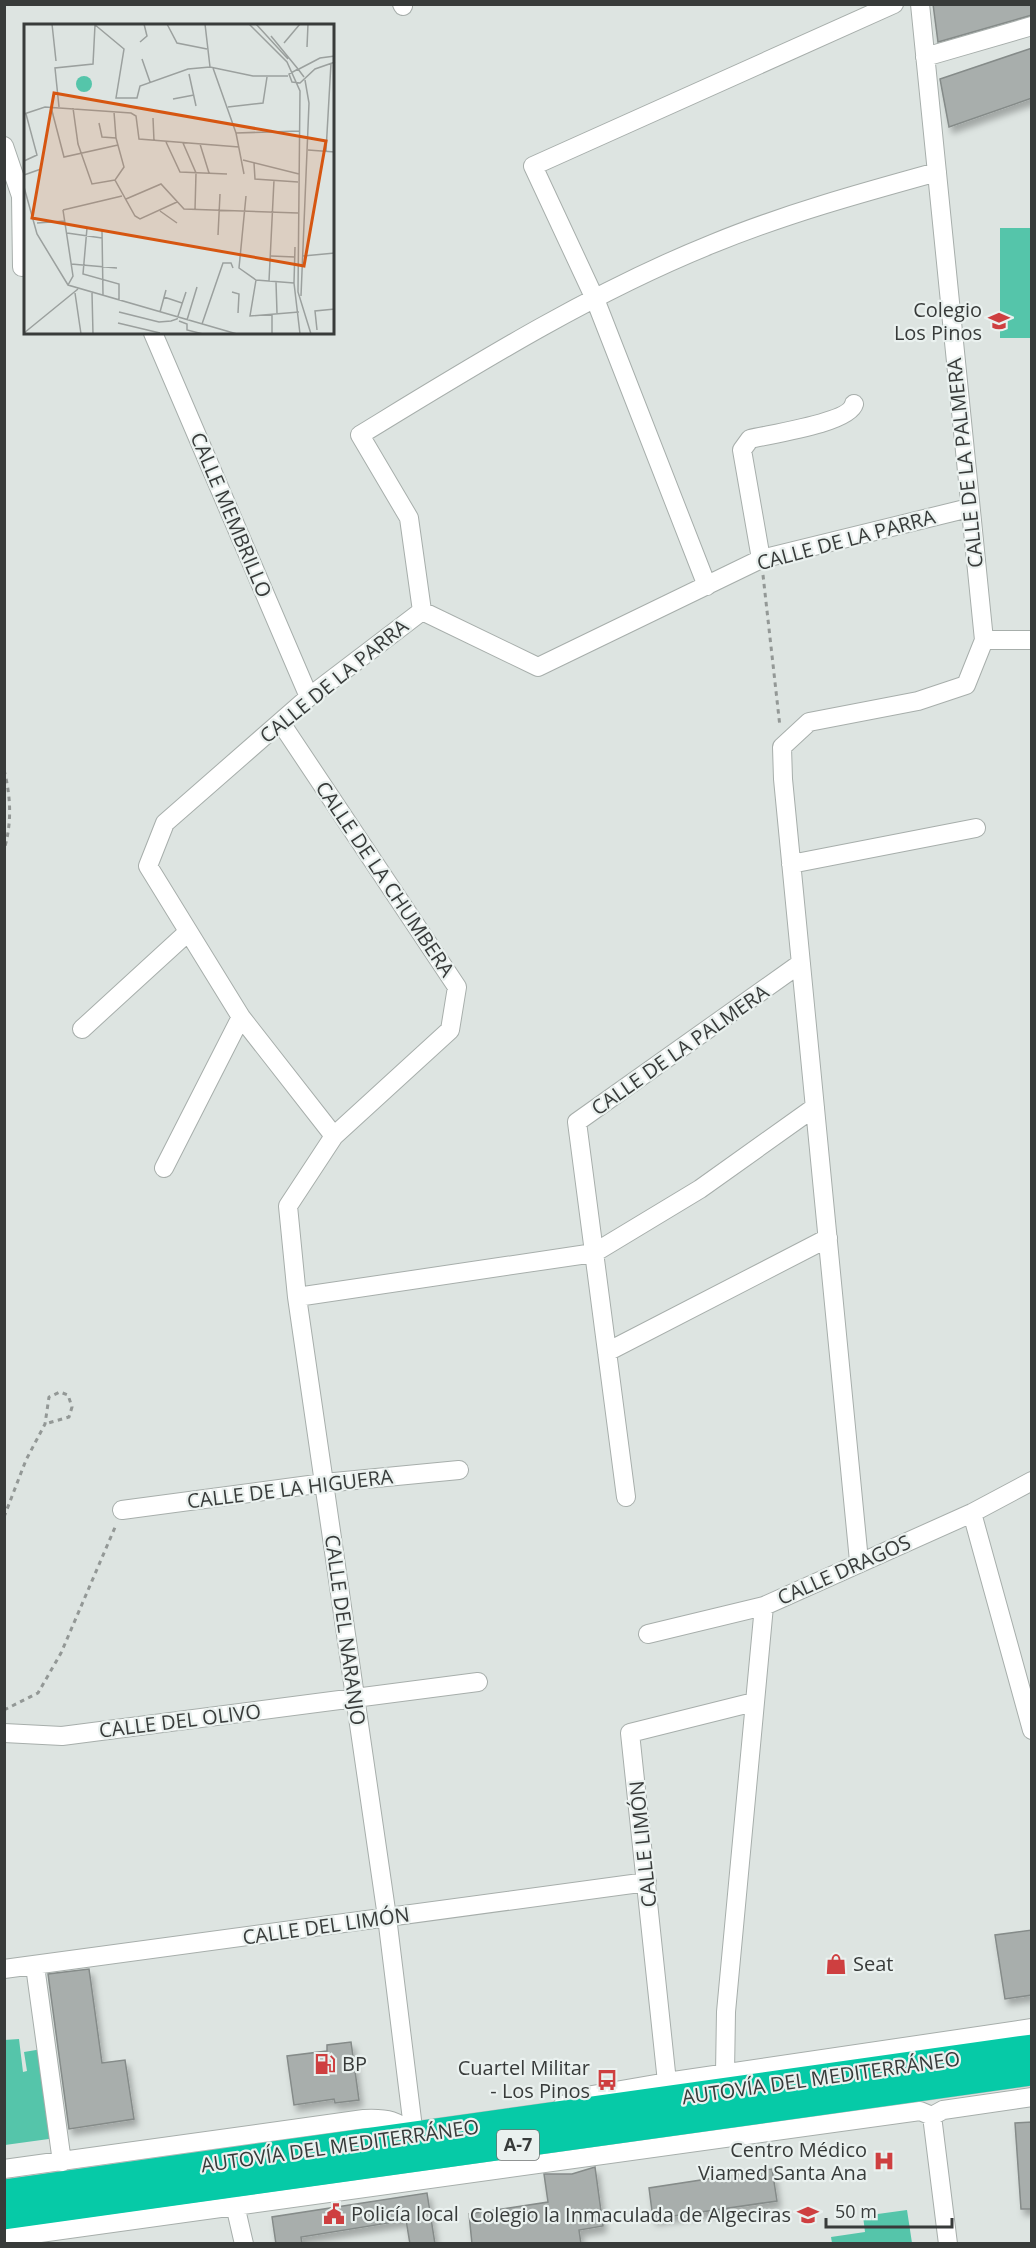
<svg xmlns="http://www.w3.org/2000/svg" width="1036" height="2248" font-family="'Open Sans',sans-serif">
<defs>
<filter id="shadow"><feDropShadow dx="3.5" dy="6" stdDeviation="3" flood-color="#0004"/></filter>
</defs>
<rect width="100%" height="100%" fill="#dde4e1"/>
<path fill="#55c5aa" d="M 1000,228 L 1031,228 L 1031,338 L 1000,338 Z
M 19,2039 L 23,2072 L 27,2071 L 24,2052 L 42,2049 L 56,2138 L 5,2145 L 4,2040 Z
M 907,2210 L 912,2243 L 832,2243 L 831,2237 L 865,2232 L 863,2216 Z"/>
<path fill="#a8aeac" stroke="#858b89" stroke-width="1.5" filter="url(#shadow)" d="M 933,4 L 1032,4 L 1032,15 L 938,42 Z
M 1032,48 L 1032,98 L 949,127 L 940,79 Z
M 1032,1930 L 1032,1995 L 1005,1999 L 995,1935 Z
M 89,1969 L 102,2063 L 125,2060 L 134,2119 L 69,2129 L 48,1974 Z
M 351,2042 L 359,2100 L 335,2103 L 334,2099 L 294,2105 L 287,2056 L 327,2051 L 327,2045 Z
M 1032,2122 L 1032,2209 L 1021,2209 L 1015,2123 Z
M 595,2167 L 603,2226 L 579,2230 L 581,2244 L 472,2244 L 469,2214 L 548,2202 L 544,2174 L 572,2174 Z
M 772,2169 L 777,2201 L 653,2219 L 649,2188 Z
M 427,2193 L 435,2244 L 410,2244 L 406,2220 L 301,2237 L 302,2244 L 276,2244 L 272,2217 Z"/>
<g fill="none" stroke-linecap="round" stroke-linejoin="round">
<defs>
<path id="minor" d="M 402,4 L 403,6
M 925,57 L 1032,26
M 4,146 L 21,196 L 22,267
M 153,333 L 309,697
M 761,559 L 742,450 L 750,439 C 770,434 849,423 854,404
M 707,586 L 595,299 L 533,166 L 894,4
M 422,611 L 409,518 L 360,435 C 473,366 588,294 712,244 C 785,214 861,193 937,172
M 984,640 L 1032,640
M 281,723 L 457,987 L 450,1030 L 334,1136 L 288,1206 L 297,1297 L 387,1917 L 414,2136
M 791,864 L 976,828
M 82,1029 L 188,932
M 334,1136 L 241,1017 L 148,866 L 165,823 L 309,697 L 422,611 L 538,667 L 761,559 L 969,508
M 164,1168 L 241,1017
M 297,1297 L 594,1253 L 700,1189 L 815,1107
M 607,1352 L 828,1238
M 626,1497 L 577,1122 L 801,963
M 122,1510 L 324,1483 L 459,1470
M 972,1513 L 1032,1730
M 859,1561 L 783,779 L 782,747 L 809,722 L 918,701 L 966,685 L 984,640 L 920,4
M 648,1634 L 764,1606 L 972,1513 L 1032,1481
M 4,1733 L 62,1736 L 478,1682
M 35,1966 L 62,2162
M 4,1969 L 647,1882
M 725,2073 L 726,2012 L 764,1606
M 667,2082 L 630,1733 L 754,1702
M 563,2105 L 592,2095 L 667,2082 L 1032,2028
M 932,2116 L 948,2244
M 932,2116 L 943,2110 L 1032,2097
M 4,2169 L 364,2119 C 387,2118 398,2120 414,2136
M 235,2205 L 244,2244
M 4,2238 L 920,2111 L 932,2116"/>
<path id="highway" d="M 4,2193 L 1032,2048
M 4,2216 L 1032,2072"/>
</defs>
<use href="#minor" stroke="#a7aeab" stroke-width="20"/>
<use href="#highway" stroke="#bfc0c0" stroke-width="28"/>
<path stroke="#939896" stroke-width="3" stroke-dasharray="4.5 4.5" stroke-linecap="butt" d="M 763,575 L 780,727
M 4,770 C 11,797 12,823 4,850
M 4,1205 L 4,1217
M 4,1517 L 26,1460 L 45,1424 L 49,1397 L 60,1392 L 68,1395 L 72,1407 L 69,1417 L 45,1424
M 4,1710 L 38,1693 L 61,1653 L 116,1525"/>
<use href="#minor" stroke="#fff" stroke-width="18"/>
<use href="#highway" stroke="#06caa7" stroke-width="27"/>
</g>
<defs>
<symbol id="school-bare" viewBox="-9 -9 18 18"><path d="M0-5L7-2L0 1L-7-2ZM-4 1L0 2.5L4 1V4Q0 6-4 4Z" fill="#ce3f40" stroke="#eaf1ef" stroke-width="2.5" paint-order="stroke"/></symbol>
<symbol id="shop-bare" viewBox="-9 -9 18 18"><path d="M-5-2.5h2.3a2.7 3.5 0 0 1 5.4 0H5L5.5 6h-11ZM-1.5-2.5h3a1.5 2.3 0 0 0-3 0Z" fill="#ce3f40" stroke="#eaf1ef" stroke-width="2.5" paint-order="stroke"/></symbol>
<symbol id="fuel-bare" viewBox="-9 -9 18 18"><path d="M-5.5-6h7V0h2V4h1.3V-2.5L3-4.5l.8-.8L6-3V5H2.5V1h-1V6h-7ZM-4.2-4.7v3.2H.2V-4.7Z" fill="#ce3f40" stroke="#eaf1ef" stroke-width="2.5" paint-order="stroke"/></symbol>
<symbol id="bus-bare" viewBox="-9 -9 18 18"><path d="M-5-6H5V4H4V6H2V4H-2V6H-4V4H-5ZM-3.5-4V0h7V-4ZM-3.5 1.2v1.5H-2V1.2ZM2 1.2v1.5H3.5V1.2Z" fill="#ce3f40" stroke="#eaf1ef" stroke-width="2.5" paint-order="stroke"/></symbol>
<symbol id="hospital-bare" viewBox="-9 -9 18 18"><path d="M-5-5h3v3.5h4V-5h3V5h-3V1.5h-4V5h-3Z" fill="#ce3f40" stroke="#eaf1ef" stroke-width="2.5" paint-order="stroke"/></symbol>
<symbol id="civic-bare" viewBox="-9 -9 18 18"><path d="M-.6-6.5H3V-4.5H.6V-3L4-1V1h2V6H-6V1h2V-1L-.6-3ZM-1.2 2.5V6h2.4V2.5Z" fill="#ce3f40" stroke="#eaf1ef" stroke-width="2.5" paint-order="stroke"/></symbol>
</defs>
<g fill-rule="evenodd">
<use href="#school-bare" x="984" y="306" width="30" height="30"/>
<use href="#shop-bare" x="821" y="1949" width="30" height="30"/>
<use href="#fuel-bare" x="310" y="2049" width="30" height="30"/>
<use href="#bus-bare" x="592" y="2065" width="30" height="30"/>
<use href="#hospital-bare" x="869" y="2146" width="30" height="30"/>
<use href="#civic-bare" x="319" y="2199" width="30" height="30"/>
<use href="#school-bare" x="793" y="2200" width="30" height="30"/>
</g>
<g text-anchor="middle" stroke-width="4.5" stroke-linejoin="round" paint-order="stroke">
<rect fill="#eaf1ef" stroke="#6d7270" stroke-width="1.5" x="497" y="2130" width="42" height="30" rx="4.5"/>
<g font-size="18" font-weight="bold" fill="#383b3a">
<text x="518" y="2151">A-7</text>
</g>
<g font-size="20" fill="#383b3a" stroke="#eaf1ef" text-anchor="end">
<text x="982" y="317">Colegio<tspan x="982" dy="23">Los Pinos</tspan></text>
<text x="853" y="1971" text-anchor="start">Seat</text>
<text x="342" y="2071" text-anchor="start">BP</text>
<text x="590" y="2075">Cuartel Militar<tspan x="590" dy="23">- Los Pinos</tspan></text>
<text x="867" y="2157">Centro Médico<tspan x="867" dy="23">Viamed Santa Ana</tspan></text>
<text x="351" y="2221" text-anchor="start">Policía local</text>
<text x="791" y="2222">Colegio la Inmaculada de Algeciras</text>
</g>
<g font-size="20" fill="#383b3a" stroke="#eaf1ef">
<text transform="translate(965 463) rotate(-96)" y="7">CALLE DE LA PALMERA</text>
<text transform="translate(231 515) rotate(67)" y="7">CALLE MEMBRILLO</text>
<text transform="translate(846 540) rotate(-15)" y="7">CALLE DE LA PARRA</text>
<text transform="translate(334 681) rotate(-39)" y="7">CALLE DE LA PARRA</text>
<text transform="translate(385 879) rotate(56)" y="7">CALLE DE LA CHUMBERA</text>
<text transform="translate(680 1050) rotate(-35)" y="7">CALLE DE LA PALMERA</text>
<text transform="translate(290 1489) rotate(-7)" y="7">CALLE DE LA HIGUERA</text>
<text transform="translate(844 1570) rotate(-24)" y="7">CALLE DRAGOS</text>
<text transform="translate(345 1630) rotate(82)" y="7">CALLE DEL NARANJO</text>
<text transform="translate(180 1721) rotate(-7)" y="7">CALLE DEL OLIVO</text>
<text transform="translate(643 1844) rotate(-96)" y="7">CALLE LIMÓN</text>
<text transform="translate(326 1926) rotate(-8)" y="7">CALLE DEL LIMÓN</text>
<text transform="translate(821 2078) rotate(-8)" y="7">AUTOVÍA DEL MEDITERRÁNEO</text>
<text transform="translate(340 2146) rotate(-8)" y="7">AUTOVÍA DEL MEDITERRÁNEO</text>
</g>
</g>
<g transform="translate(24 24)">
<rect width="310" height="310" fill="#dde4e1"/>
<path d="M52 60a8 8 0 1 1 16 0a8 8 0 1 1-16 0Z" fill="#55c5aa"/>
<path fill="none" stroke="#9ba09e" stroke-width="1.5" d="M 28,0 L 32,37M 70,0 L 100,25 L 92,74 L 113,74 L 116,62 L 164,45 L 186,43 L 229,52 L 264,52M 143,0 L 153,19 L 183,25M 181,0 L 186,43M 225,0 L 263,38 L 276,67 L 274,268 L 287,310M 232,0 L 264,35M 247,12 L 274,45M 116,18 L 123,12 L 120,0M 260,19 L 276,0M 283,23 L 284,0M 118,35 L 126,58M 189,44 L 212,109 L 220,150M 275,45 L 296,34 L 311,32M 165,50 L 172,82M 280,53 L 274,45 L 265,50 L 268,58 L 276,59 L 291,45 L 311,38M 149,75 L 170,71M 27,83 L 40,133 L 94,121M 35,83 L 31,44 L 69,40 L 71,1M 204,83 L 239,79 L 243,53M 49,84 L 54,120 L 68,160 L 91,156M 90,88 L 92,114 L 100,143 L 91,156 L 111,192 L 116,195 L 153,178M 0,90 L 21,83 L 107,89 L 112,92 L 115,115 L 215,123M 129,94 L 130,117M 75,99 L 78,113 L 92,114M 212,109 L 276,107M 142,118 L 156,148 L 203,150M 159,119 L 172,149 L 171,186M 176,120 L 185,149M 284,126 L 311,128M 302,127 L 307,39M 219,136 L 275,150M 0,137 L 13,131 L 2,90M 230,139 L 231,155 L 274,158M 0,151 L 17,145M 0,163 L 13,210 L 44,261 L 213,310M 222,172 L 215,244 L 232,256 L 270,259M 102,175 L 137,160 L 160,185 L 274,189M 39,186 L 49,252 L 44,261M 39,186 L 98,172M 136,187 L 153,199M 13,199 L 41,197M 63,204 L 59,250 L 95,260 L 95,276M 78,206 L 79,271M 43,209 L 78,214M 194,211 L 196,170M 271,223 L 270,259 L 276,310M 247,232 L 271,233M 279,232 L 311,229M 47,240 L 93,244M 232,256 L 226,292 L 275,288M 245,257 L 250,156M 252,258 L 253,289M 208,268 L 215,270 L 214,289M 51,269 L 57,310M 68,269 L 69,310M 277,272 L 285,79 L 281,56M 140,273 L 158,279M 95,288 L 135,298 L 147,297 L 153,295 L 162,268M 136,288 L 142,266M 163,296 L 173,263M 155,297 L 163,300 L 163,306 L 179,310M 94,299 L 136,309M 178,300 L 199,239 L 207,239 L 209,244M 293,306 L 291,287 L 311,285M 0,309 L 54,265M 248,310 L 248,290"/>
<path fill="#d65611" fill-opacity="0.15" stroke="#d65611" stroke-width="3" d="M 30,69 L 302,117 L 280,242 L 8,194 Z"/>
<rect width="310" height="310" fill="none" stroke="#383b3a" stroke-width="3"/>
</g>
<rect width="1036" height="2248" fill="none" stroke="#383b3a" stroke-width="12"/>
<path d="M826 2218v9h126v-9" fill="none" stroke="#383b3a" stroke-width="3"/>
<text x="835" y="2218" font-size="18" fill="#383b3a" stroke="#eaf1ef" stroke-width="4.5" paint-order="stroke">50 m</text>
</svg>
